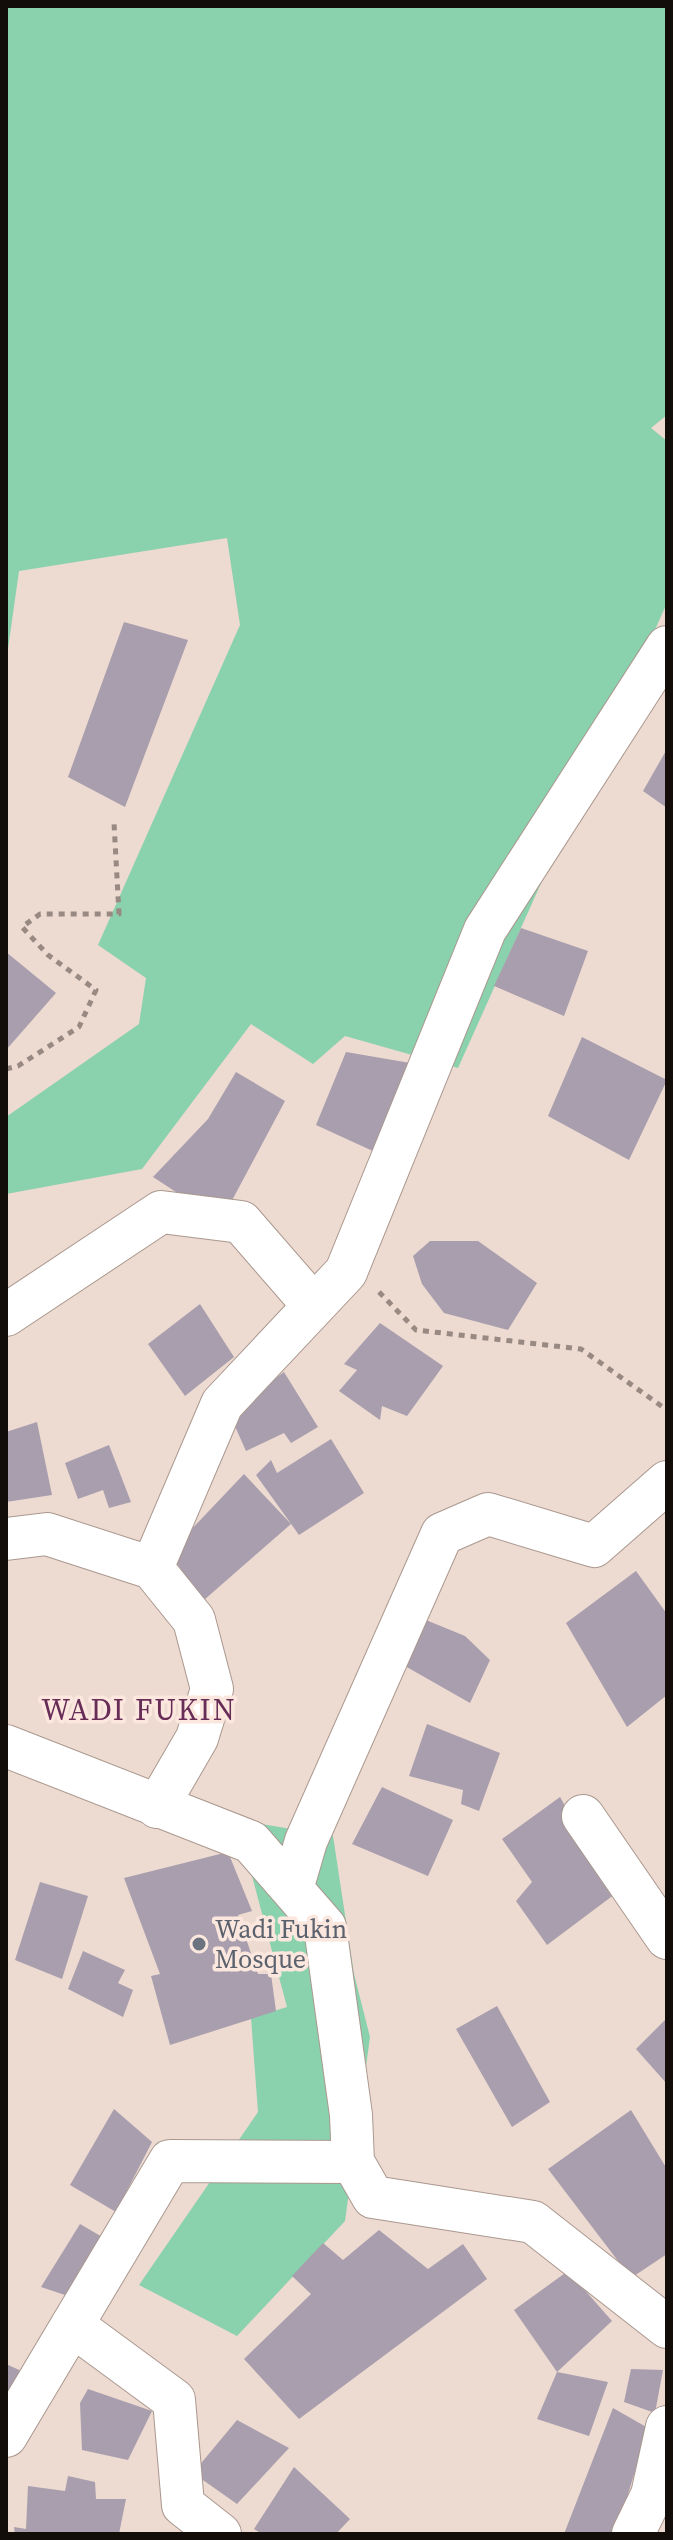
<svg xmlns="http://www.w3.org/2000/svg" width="673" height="2540" font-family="'Source Serif 4',serif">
<rect width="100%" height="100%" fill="#eddad1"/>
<path fill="#8ad1ad" d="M 6,6 L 667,6 L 667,415 L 651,428 L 667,441 L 667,603 L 458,1068 L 345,1036 L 313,1064 L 251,1024 L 142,1169 L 6,1194 L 6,1117 L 139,1024 L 146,978 L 98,945 L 240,625 L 227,538 L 19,571 L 6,663 Z
M 237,1820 L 333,1836 L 354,1974 L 370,2037 L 345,2221 L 237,2336 L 139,2285 L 258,2112 L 251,2018 L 287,2007 Z"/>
<path fill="#a89ead" d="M 124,622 L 188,640 L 125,807 L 68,777 Z
M 667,749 L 667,808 L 643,791 Z
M 521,928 L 588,951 L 564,1016 L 494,986 Z
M 6,952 L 56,993 L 6,1050 Z
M 582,1037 L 667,1080 L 629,1160 L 548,1116 Z
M 346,1052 L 416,1064 L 375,1152 L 316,1125 Z
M 236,1072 L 285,1101 L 229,1206 L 202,1209 L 153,1177 L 208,1119 Z
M 430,1241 L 478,1241 L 537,1283 L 508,1330 L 444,1313 L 422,1284 L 413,1256 Z
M 200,1304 L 234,1357 L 185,1396 L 148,1344 Z
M 380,1323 L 443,1366 L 407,1416 L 382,1406 L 380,1420 L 339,1391 L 357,1370 L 344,1364 Z
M 284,1372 L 318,1427 L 291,1443 L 284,1433 L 246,1451 L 229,1413 Z
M 37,1422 L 52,1495 L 6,1502 L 6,1432 Z
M 331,1439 L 364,1493 L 299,1535 L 256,1475 L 271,1460 L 277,1473 Z
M 109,1445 L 131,1502 L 109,1508 L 103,1490 L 78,1499 L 65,1463 Z
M 244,1474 L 291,1524 L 204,1600 L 169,1553 Z
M 636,1571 L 667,1614 L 667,1695 L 627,1727 L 566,1623 Z
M 421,1618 L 465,1636 L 490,1660 L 470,1703 L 405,1666 Z
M 427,1724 L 500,1753 L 479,1811 L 461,1804 L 463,1790 L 409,1776 Z
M 382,1787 L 453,1820 L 428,1876 L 352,1844 Z
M 560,1797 L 615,1894 L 547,1945 L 516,1901 L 532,1882 L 502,1839 Z
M 228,1852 L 252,1911 L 238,1915 L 258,1974 L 271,1974 L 276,2011 L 170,2045 L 151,1976 L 160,1974 L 124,1878 Z
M 40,1882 L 88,1896 L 62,1979 L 15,1960 Z
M 83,1951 L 125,1970 L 118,1983 L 133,1990 L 123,2017 L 68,1989 Z
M 497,2006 L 550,2102 L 512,2127 L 456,2029 Z
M 667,2018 L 667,2084 L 636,2049 Z
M 114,2109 L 152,2142 L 116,2212 L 70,2185 Z
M 631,2110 L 667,2169 L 667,2254 L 631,2278 L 548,2169 Z
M 80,2224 L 104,2238 L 71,2297 L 41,2287 Z
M 379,2230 L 428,2269 L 463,2244 L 487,2279 L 299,2419 L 244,2359 L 311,2294 L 292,2276 L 323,2243 L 343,2260 Z
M 568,2271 L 612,2321 L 557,2372 L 514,2310 Z
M 6,2364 L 28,2374 L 6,2408 Z
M 631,2369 L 663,2370 L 655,2413 L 624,2402 Z
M 557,2372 L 608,2382 L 589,2436 L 537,2419 Z
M 88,2389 L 152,2411 L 128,2460 L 82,2450 L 80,2403 Z
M 613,2408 L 648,2428 L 616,2534 L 564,2534 Z
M 237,2420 L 289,2448 L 237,2504 L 193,2473 Z
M 294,2467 L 350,2519 L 336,2534 L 262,2534 L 254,2529 Z
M 68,2476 L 95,2482 L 96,2499 L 126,2499 L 119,2534 L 15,2534 L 14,2527 L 26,2529 L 28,2486 L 65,2491 Z"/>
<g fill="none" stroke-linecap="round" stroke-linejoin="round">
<defs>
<path id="minor" d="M 6,1315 L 161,1212 L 241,1222 L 314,1306
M 6,1539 L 47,1534 L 152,1568 L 222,1404 L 346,1272 L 485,930 L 667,647
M 152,1568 L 194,1620 L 212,1689 L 197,1738 L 157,1807
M 6,1746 L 251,1842 L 325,1927 L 351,2115 L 353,2162 L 373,2197 L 533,2222 L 667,2327
M 583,1816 L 667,1938
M 292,1889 L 306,1841 L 442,1534 L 488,1514 L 594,1546 L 667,1482
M 72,2325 L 174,2400 L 183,2505 L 220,2534
M 6,2436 L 170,2161 L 353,2162
M 633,2534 L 652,2495 L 667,2427"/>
</defs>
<use href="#minor" stroke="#aa988f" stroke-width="44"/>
<path stroke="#988a83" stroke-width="5" stroke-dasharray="6 6" stroke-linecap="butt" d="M 6,1069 L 18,1066 L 79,1027 L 96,990 L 48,955 L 22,927 L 40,914 L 119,914 L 114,823
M 379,1292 L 416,1330 L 581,1349 L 667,1410"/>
<use href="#minor" stroke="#fff" stroke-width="42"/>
</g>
<circle fill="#6b7280" stroke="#fbe7de" stroke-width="3" cx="199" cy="1944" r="8"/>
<g text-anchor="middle" stroke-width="7" stroke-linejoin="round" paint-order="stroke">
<g font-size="26" fill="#5b616d" stroke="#fbe7de" text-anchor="start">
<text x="215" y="1938">Wadi Fukin<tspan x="215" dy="30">Mosque</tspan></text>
</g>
<g font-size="30" letter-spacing="2" fill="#672d57" stroke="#fbe7de">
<text x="139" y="1720">WADI FUKIN</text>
</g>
</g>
<rect width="673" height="2540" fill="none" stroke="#130d0a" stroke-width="16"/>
</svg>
